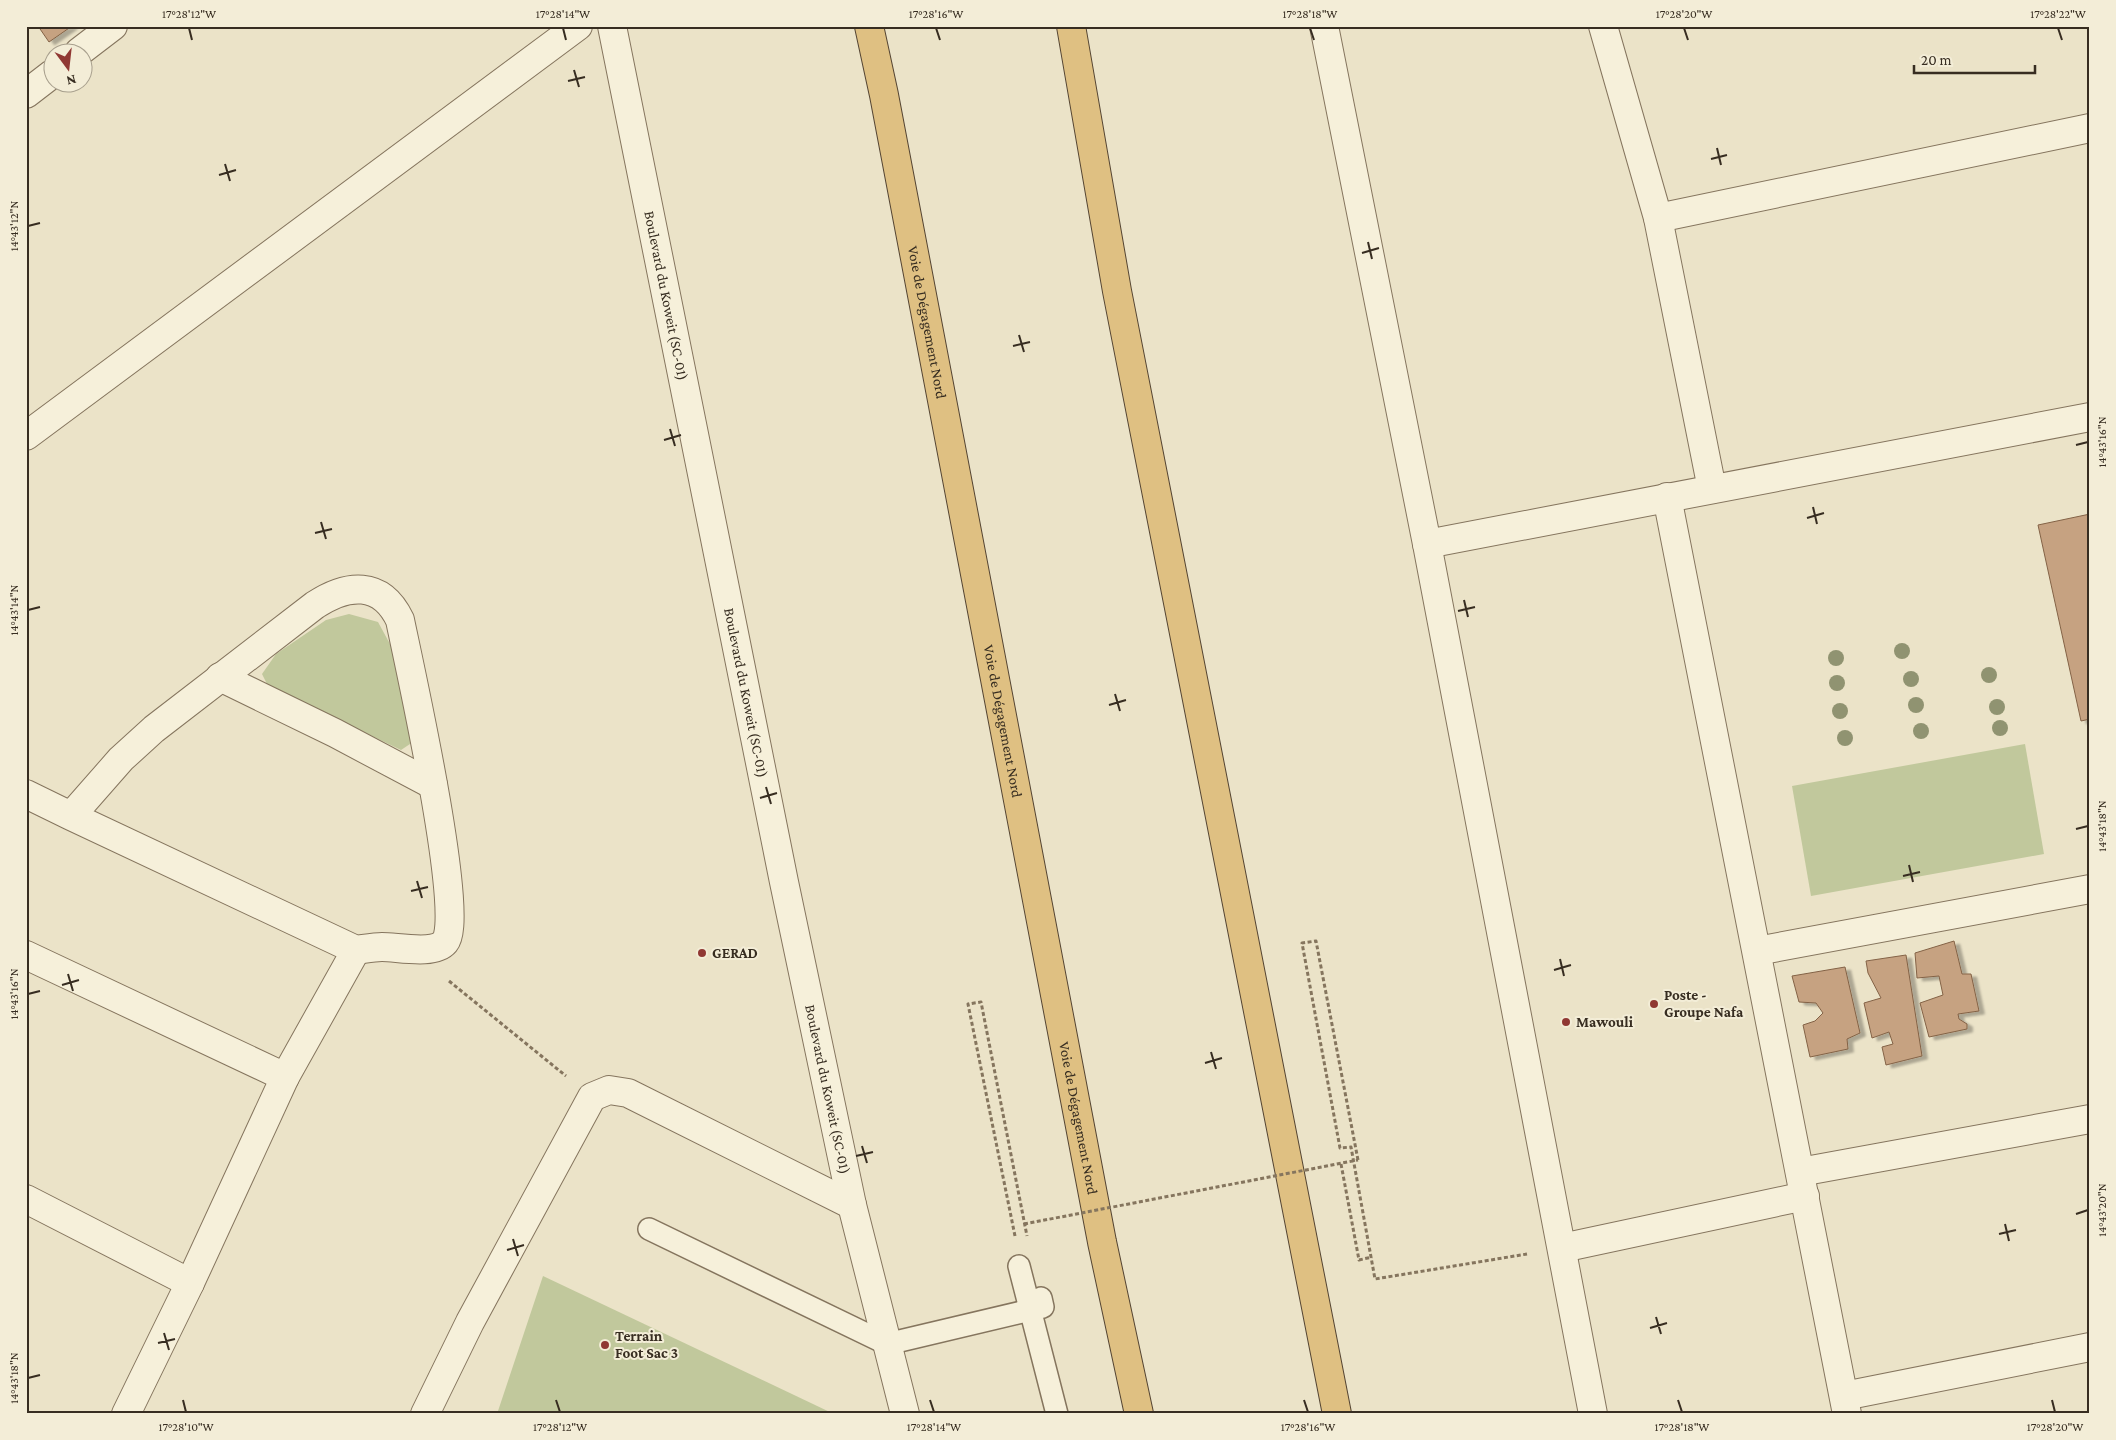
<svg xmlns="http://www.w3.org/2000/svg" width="2116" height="1440" font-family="'Crimson Pro',serif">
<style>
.green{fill:#c1c89c}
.building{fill:#c6a281;stroke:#836246;filter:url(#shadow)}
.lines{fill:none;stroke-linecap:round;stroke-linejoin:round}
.service-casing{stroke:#85755e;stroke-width:24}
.minor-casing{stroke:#85755e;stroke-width:30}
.trunk-casing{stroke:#544432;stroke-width:30}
.path{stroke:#85755e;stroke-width:3;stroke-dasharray:4 2.5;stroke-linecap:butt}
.service{stroke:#f6f0da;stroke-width:21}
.minor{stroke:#f6f0da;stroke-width:28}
.trunk{stroke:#dfc082;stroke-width:28}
.path-bridge{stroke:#85755e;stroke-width:3;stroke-dasharray:4 2.5;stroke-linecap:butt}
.tree{fill:#909371}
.ticks{fill:none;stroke:#372d21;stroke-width:2}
.poi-dot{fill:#903833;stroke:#f3edd7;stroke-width:2}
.labels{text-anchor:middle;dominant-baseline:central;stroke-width:4;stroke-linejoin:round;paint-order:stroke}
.street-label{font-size:15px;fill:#372d21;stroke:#f3edd7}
.poi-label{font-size:15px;font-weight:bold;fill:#372d21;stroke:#f3edd7;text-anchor:start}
.neatline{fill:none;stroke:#372d21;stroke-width:2}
.ticks-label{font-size:12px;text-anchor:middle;fill:#372d21}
</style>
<defs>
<filter id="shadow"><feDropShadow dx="5.5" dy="3" stdDeviation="1" flood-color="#0004"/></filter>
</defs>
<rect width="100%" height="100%" fill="#ebe3c8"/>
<!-- green -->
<g class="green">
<path d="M349 614 378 622 396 655 413 731 410 744 401 750 268 686 262 674 276 654 326 620Z"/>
<path d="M2025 744 2044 854 1811 896 1792 786Z"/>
<path d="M543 1276 834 1414H497Z"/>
</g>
<!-- building -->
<g class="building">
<path d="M38 26H72L49 42Z"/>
<path d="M2090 514V719L2081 721 2038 525Z"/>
<path d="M1954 941 1962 974H1971L1979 1011 1958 1014 1959 1019 1967 1024V1029L1929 1037 1920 1003 1943 995 1939 976 1917 978 1915 953Z"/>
<path d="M1906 955 1922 1056 1886 1065 1882 1047 1893 1044 1889 1032 1872 1038 1864 1003 1881 998 1868 973 1866 961Z"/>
<path d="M1845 967 1860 1033 1847 1039 1848 1049 1810 1057 1803 1025 1815 1021 1823 1013 1816 1003 1799 1002 1792 976Z"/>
</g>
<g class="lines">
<!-- service casing -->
<g class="service-casing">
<g id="service">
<path d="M649 1229 887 1344 1043 1307 1041 1298"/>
<path d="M1019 1266 1057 1414"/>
</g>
</g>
<!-- minor casing -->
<g class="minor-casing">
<g id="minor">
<path id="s1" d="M612 26 784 882 852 1205 905 1414"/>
<path d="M1324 26 1427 544 1593 1414"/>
<path d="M1603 26 1658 218 1712 489"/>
<path d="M79 52 113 26"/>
<path d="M26 94 52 74"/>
<path d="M1658 218 2090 128"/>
<path d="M26 436 578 26"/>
<path d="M1667 497 1847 1414"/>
<path d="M1427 544 2090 417"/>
<path d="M220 677 335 733 433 785"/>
<path d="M26 794 71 816 356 950C364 949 374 947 382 947 398 947 434 955 445 942 466 917 409 664 400 620 381 580 347 584 315 605L154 729 121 759 71 816"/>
<path d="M1757 951 2090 889"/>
<path d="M26 955 285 1077"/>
<path d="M1800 1172 2090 1119"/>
<path d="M26 1199 190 1283"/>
<path d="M1562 1248 1805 1196"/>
<path d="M1844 1396 2090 1347"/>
<path d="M126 1414 190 1283 285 1077 356 950"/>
<path d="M425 1414 470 1322 592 1097 609 1090 628 1093 852 1205"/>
</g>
</g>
<!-- trunk casing -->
<g class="trunk-casing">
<g id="trunk">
<path id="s2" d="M869 26 884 95 1102 1242 1139 1414"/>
<path d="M1071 26 1117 291 1337 1414"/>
</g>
</g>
<!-- path -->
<g class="path">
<path d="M449 981 566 1076"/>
<path d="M1358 1160 1316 941 1302 943 1340 1148 1351 1147 1375 1279 1527 1254"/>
<path d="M1341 1164 1359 1260 1372 1257"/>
<path d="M1015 1236 968 1004 981 1002 1027 1236"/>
</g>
<!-- service -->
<use href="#service" class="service"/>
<!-- minor -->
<use href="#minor" class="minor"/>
<!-- trunk -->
<use href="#trunk" class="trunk"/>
<!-- path-bridge -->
<path class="path-bridge" d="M1024 1224 1358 1160"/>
</g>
<!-- trees -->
<g class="tree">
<circle cx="1902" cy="651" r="8"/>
<circle cx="1836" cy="658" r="8"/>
<circle cx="1989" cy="675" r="8"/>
<circle cx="1911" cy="679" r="8"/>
<circle cx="1837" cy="683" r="8"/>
<circle cx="1916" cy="705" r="8"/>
<circle cx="1997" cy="707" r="8"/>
<circle cx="1840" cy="711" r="8"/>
<circle cx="2000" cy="728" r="8"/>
<circle cx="1921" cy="731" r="8"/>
<circle cx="1845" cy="738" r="8"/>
</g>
<!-- ticks -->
<path class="ticks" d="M189 28 192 40M563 28 566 40M936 28 940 40M1310 28 1314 40M1684 28 1688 40M2058 28 2062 40M574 70 579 87M568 81 585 77M1717 148 1721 165M1711 159 1727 155M225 164 230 181M219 175 236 170M28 226 40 223M1368 242 1372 259M1362 253 1379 248M1019 335 1024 352M1013 346 1030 342M670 429 675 446M664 440 681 435M2076 445 2088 442M1813 507 1817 524M1807 518 1824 513M321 522 326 539M315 533 332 529M1464 600 1468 617M28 610 40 607M1458 611 1475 607M1115 694 1120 711M1109 705 1126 700M766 787 771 804M760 798 777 793M2076 829 2088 826M1909 865 1913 882M1903 876 1920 872M417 881 422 898M411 891 428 887M1560 959 1564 976M1554 970 1571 965M68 974 73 991M62 985 79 980M28 994 40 991M1211 1052 1216 1069M1205 1063 1222 1058M862 1146 867 1163M856 1156 873 1152M2076 1214 2088 1210M2005 1224 2009 1241M1999 1234 2016 1230M513 1239 518 1256M507 1250 524 1245M1656 1317 1661 1334M1650 1328 1667 1323M164 1333 169 1350M158 1343 175 1339M28 1378 40 1375M183 1400 186 1412M556 1400 560 1412M930 1400 934 1412M1304 1400 1308 1412M1678 1400 1682 1412M2052 1400 2055 1412"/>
<!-- markers -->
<g class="poi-dot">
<circle cx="702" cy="953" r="5"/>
<circle cx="1654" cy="1004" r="5"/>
<circle cx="1566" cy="1022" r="5"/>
<circle cx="605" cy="1345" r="5"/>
</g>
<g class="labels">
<!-- street labels -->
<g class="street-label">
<text stroke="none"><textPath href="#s1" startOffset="275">Boulevard du Koweit (SC-01)</textPath></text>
<text stroke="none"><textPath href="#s2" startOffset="302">Voie de Dégagement Nord</textPath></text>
<text stroke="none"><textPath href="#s1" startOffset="680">Boulevard du Koweit (SC-01)</textPath></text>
<text stroke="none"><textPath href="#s2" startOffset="708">Voie de Dégagement Nord</textPath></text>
<text stroke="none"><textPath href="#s1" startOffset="1085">Boulevard du Koweit (SC-01)</textPath></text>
<text stroke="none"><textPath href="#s2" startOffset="1112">Voie de Dégagement Nord</textPath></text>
</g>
<!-- poi labels -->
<g class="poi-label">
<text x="712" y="953">GERAD</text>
<text x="1664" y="995">Poste -<tspan x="1664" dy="17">Groupe Nafa</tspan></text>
<text x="1576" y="1022">Mawouli</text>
<text x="615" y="1336">Terrain<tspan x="615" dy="17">Foot Sac 3</tspan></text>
</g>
</g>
<!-- border -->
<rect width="2116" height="1440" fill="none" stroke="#f3edd7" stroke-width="55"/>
<!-- north arrow -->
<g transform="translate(68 68) rotate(165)"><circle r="24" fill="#f3edd7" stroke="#a8a08e"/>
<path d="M0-4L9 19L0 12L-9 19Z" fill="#903833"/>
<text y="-8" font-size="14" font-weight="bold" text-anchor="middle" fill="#372d21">N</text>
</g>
<!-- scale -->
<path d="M1914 65v8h121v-8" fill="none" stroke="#372d21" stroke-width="2.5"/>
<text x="1921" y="65" font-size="15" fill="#372d21" stroke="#f3edd7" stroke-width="4" paint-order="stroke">20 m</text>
<rect x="28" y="28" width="2060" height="1384" class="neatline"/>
<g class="ticks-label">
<text x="189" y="18">17°28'12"W</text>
<text x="563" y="18">17°28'14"W</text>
<text x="936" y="18">17°28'16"W</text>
<text x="1310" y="18">17°28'18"W</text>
<text x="1684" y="18">17°28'20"W</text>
<text x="2058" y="18">17°28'22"W</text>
<text transform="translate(14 226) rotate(-90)" y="4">14°43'12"N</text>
<text transform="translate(2102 442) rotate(-90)" y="4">14°43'16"N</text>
<text transform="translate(14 610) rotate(-90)" y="4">14°43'14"N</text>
<text transform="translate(2102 826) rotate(-90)" y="4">14°43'18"N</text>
<text transform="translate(14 994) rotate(-90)" y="4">14°43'16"N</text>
<text transform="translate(2102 1210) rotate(-90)" y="4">14°43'20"N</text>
<text transform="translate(14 1378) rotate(-90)" y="4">14°43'18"N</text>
<text x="186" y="1431">17°28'10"W</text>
<text x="560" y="1431">17°28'12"W</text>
<text x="934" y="1431">17°28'14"W</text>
<text x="1308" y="1431">17°28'16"W</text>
<text x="1682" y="1431">17°28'18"W</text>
<text x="2055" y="1431">17°28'20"W</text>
</g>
</svg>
